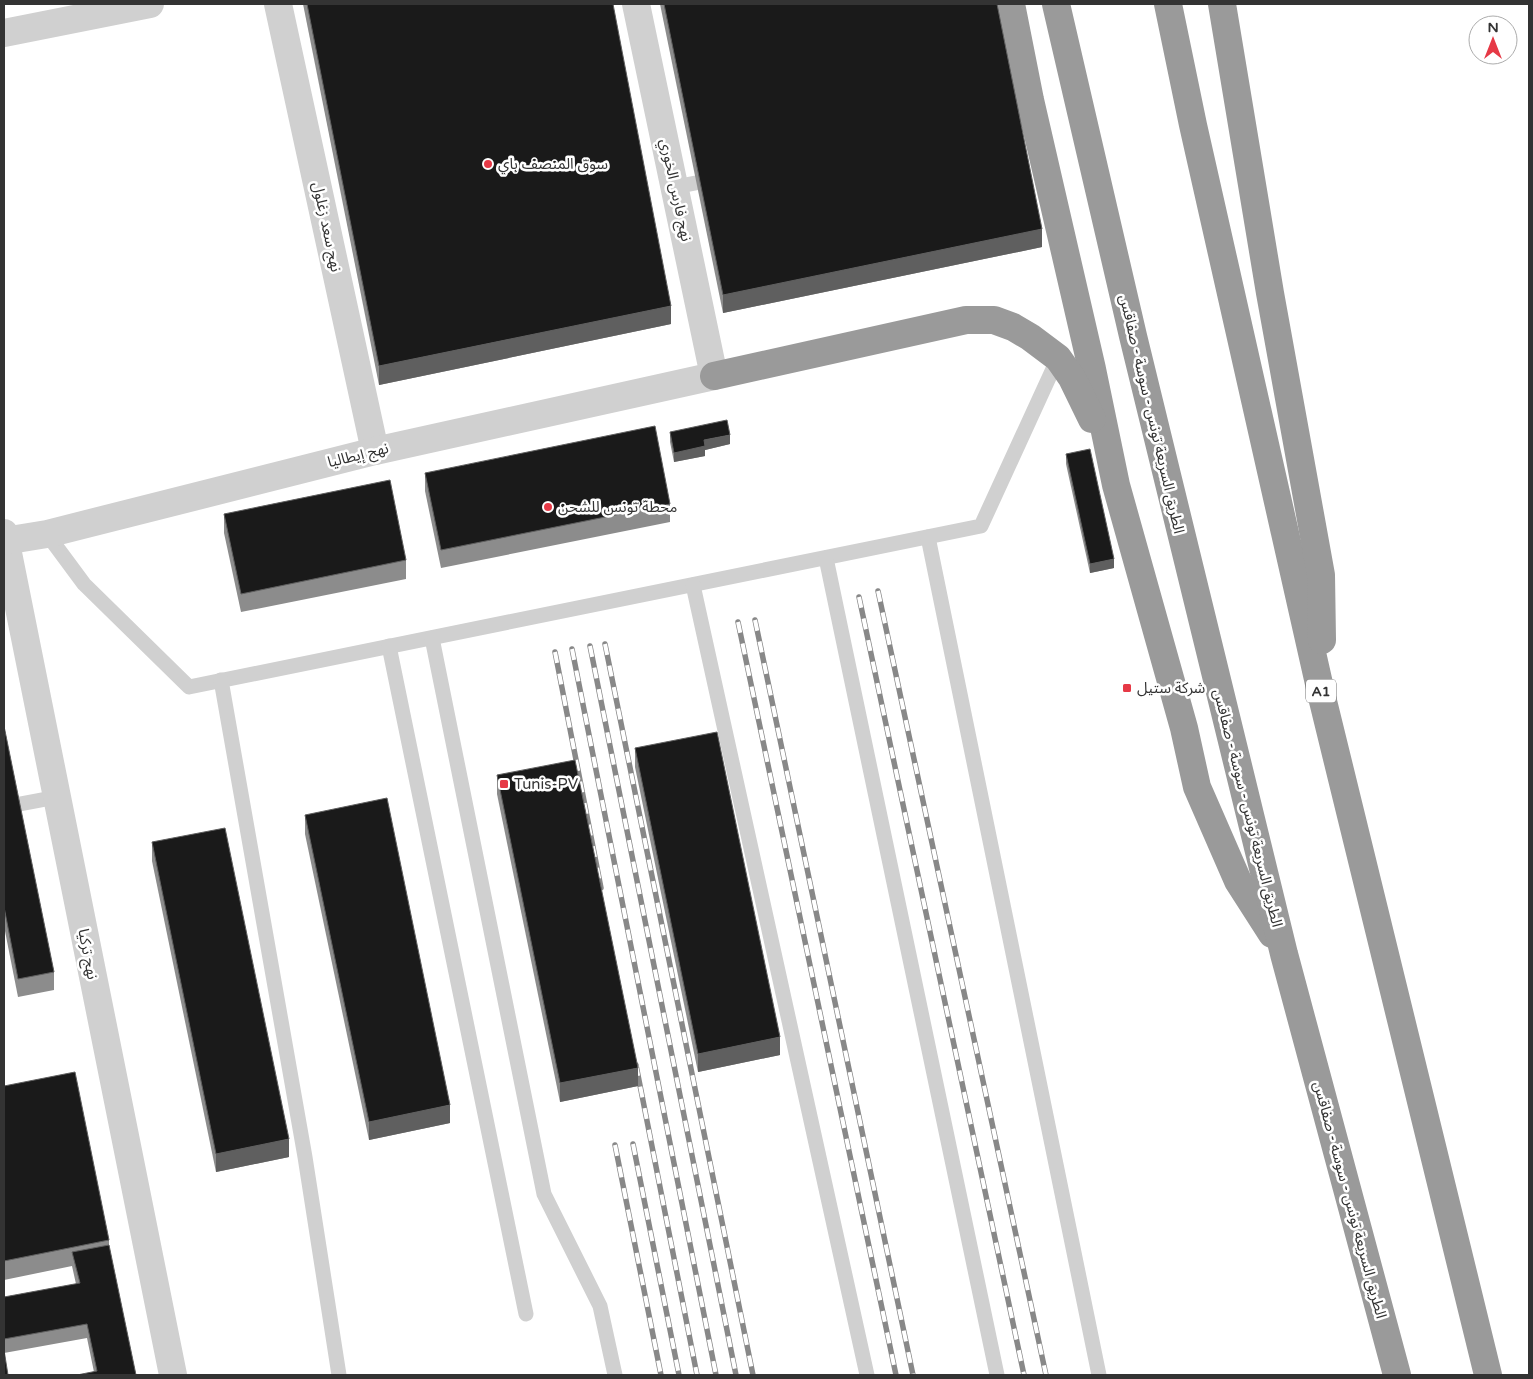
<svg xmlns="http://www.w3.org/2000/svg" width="1533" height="1379" font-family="'Varela Round','Noto Sans Arabic',sans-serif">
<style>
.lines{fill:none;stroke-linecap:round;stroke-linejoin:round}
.service{stroke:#d0d0d0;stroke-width:15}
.minor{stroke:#d0d0d0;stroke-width:28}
.motorway{stroke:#9a9a9a;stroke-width:28}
.rail-casing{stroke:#888;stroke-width:5.5}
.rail{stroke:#fff;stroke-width:4;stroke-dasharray:11;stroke-linecap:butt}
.wall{fill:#8c8c8c}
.shaded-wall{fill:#5f5f5f}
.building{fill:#1a1a1a;stroke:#5f5f5f}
.poi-dot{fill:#e63946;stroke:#fff;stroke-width:2}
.labels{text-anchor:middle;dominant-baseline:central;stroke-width:5;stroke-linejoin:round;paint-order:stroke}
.shield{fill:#fff;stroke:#707070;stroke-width:1}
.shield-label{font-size:14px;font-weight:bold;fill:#333}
.poi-label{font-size:15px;fill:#333;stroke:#fff;text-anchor:start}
.street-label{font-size:15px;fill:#333;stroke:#fff}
</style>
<rect width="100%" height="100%" fill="#fff"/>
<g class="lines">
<!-- service -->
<g class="service">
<path d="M675 187 716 179"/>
<path d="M47 534 84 584 189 687 981 526 1058 358"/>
<path d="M928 537 1099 1375"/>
<path d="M826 558 997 1375"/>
<path d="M693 585 867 1375"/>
<path d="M432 638 544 1194 600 1306 615 1375"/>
<path d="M389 646 526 1314"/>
<path d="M221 680 305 1157 339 1375"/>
<path d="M4 807 57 797"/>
</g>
<!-- minor -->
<g class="minor">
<path d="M278 4 375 451"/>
<path d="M4 33 150 4"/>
<path d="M4 533 173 1375"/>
<path d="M4 541 47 534 375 451 714 376 636 4"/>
</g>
<!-- motorway -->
<g class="motorway">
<path d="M1011 4 1030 100 1092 369 1116 485 1184 728 1197 787 1238 881 1272 934"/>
<path d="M1056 4 1133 336 1284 954 1397 1375"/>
<path d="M1168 4 1193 125 1322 697 1488 1375"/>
<path d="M1222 4 1270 293 1321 575 1322 640"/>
<path d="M714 376 966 320H994L1013 327 1030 337 1058 358 1072 378 1092 419"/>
</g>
<!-- rail casing -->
<g class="rail-casing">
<g id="rail">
<path d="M878 591 1046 1375"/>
<path d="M859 597 1024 1375"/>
<path d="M755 620 913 1375"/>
<path d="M738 622 896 1375"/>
<path d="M605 644 753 1375"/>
<path d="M590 646 736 1375"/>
<path d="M572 649 716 1375"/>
<path d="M555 652 601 888"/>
<path d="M636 1065 697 1375"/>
<path d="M633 1144 679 1375"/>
<path d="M615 1145 661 1375"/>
</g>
</g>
<!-- rail -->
<use href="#rail" class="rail"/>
</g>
<!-- wall -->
<g class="wall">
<path d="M303 4H613L671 324 379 385Z"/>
<path d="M660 4H997L1042 247 723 313Z"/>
<path d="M670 432 730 444 705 450V456L674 462 670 442Z"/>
<path d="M1066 454 1114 568 1090 573 1066 464Z"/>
<path d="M425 473 670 504V522L441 568 425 491Z"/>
<path d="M224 514 406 560V579L241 612 224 533Z"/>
<path d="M4 726 54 972V990L18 997 4 926Z"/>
<path d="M635 748 780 1055 698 1072 635 767Z"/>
<path d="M497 775 638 1086 560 1102 497 794Z"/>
<path d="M305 815 450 1123 369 1140 305 834Z"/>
<path d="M152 842 289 1157 216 1172 152 861Z"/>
<path d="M4 1086 109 1240V1245L136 1375 94 1372 87 1338 4 1353V1375V1297L76 1284 72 1266 4 1280Z"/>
</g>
<!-- shaded-wall -->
<g class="shaded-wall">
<path d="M1042 229V247L723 313V295Z"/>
<path d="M671 306V324L379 385V366Z"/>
<path d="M730 435V444L705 450V456L674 462V453L704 440Z"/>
<path d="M1114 559V568L1090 573V564Z"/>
<path d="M780 1037V1055L698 1072V1054Z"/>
<path d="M638 1068V1086L560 1102V1083Z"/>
<path d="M450 1105V1123L369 1140V1122Z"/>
<path d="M289 1139V1157L216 1172V1154Z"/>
</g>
<!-- building -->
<g class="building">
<path d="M307 4H613L671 306 379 366Z"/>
<path d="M664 4H997L1042 229 723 295Z"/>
<path d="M727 420 730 435 704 440 705 446 674 453 670 432Z"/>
<path d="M655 426 670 504 441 550 425 473Z"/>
<path d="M1090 449 1114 559 1090 564 1066 454Z"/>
<path d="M390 480 406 560 241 594 224 514Z"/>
<path d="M4 726 54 972 18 979 4 907Z"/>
<path d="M717 732 780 1037 698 1054 635 748Z"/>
<path d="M575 760 638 1068 560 1083 497 775Z"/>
<path d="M387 798 450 1105 369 1122 305 815Z"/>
<path d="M225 828 289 1139 216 1154 152 842Z"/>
<path d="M75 1072 109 1240 4 1261V1086Z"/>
<path d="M109 1245 136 1375H77L97 1371 87 1324 4 1339V1297L80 1283 72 1252Z"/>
<path d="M4 1350 8 1375H4Z"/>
</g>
<!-- markers -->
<g class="poi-dot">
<circle cx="488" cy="164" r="5"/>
<circle cx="548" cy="507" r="5"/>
<rect x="1122" y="683" width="10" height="10" rx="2.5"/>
<rect x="499" y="779" width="10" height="10" rx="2.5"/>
</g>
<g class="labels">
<!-- shield labels -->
<rect class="shield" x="1306" y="679.5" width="30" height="23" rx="4"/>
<g class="shield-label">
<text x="1321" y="691">A1</text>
</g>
<!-- poi labels -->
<g class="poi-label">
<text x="498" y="164">سوق المنصف باي</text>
<text x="558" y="507">محطة تونس للشحن</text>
<text x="1137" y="688">شركة ستيل</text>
<text x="514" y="784">Tunis-PV</text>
</g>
<!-- street labels -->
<g class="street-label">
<text transform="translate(676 190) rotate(78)">نهج فارس الخوري</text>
<text transform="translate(327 227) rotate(78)">نهج سعد زغلول</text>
<text transform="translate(1152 414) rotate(77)">الطريق السريعة تونس - سوسة - صفاقس</text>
<text transform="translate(358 455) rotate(-14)">نهج إيطاليا</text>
<text transform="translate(1248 808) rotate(76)">الطريق السريعة تونس - سوسة - صفاقس</text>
<text transform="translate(88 954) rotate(79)">نهج تركيا</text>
<text transform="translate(1350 1200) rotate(75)">الطريق السريعة تونس - سوسة - صفاقس</text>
</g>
</g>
<!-- border -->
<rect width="1533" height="1379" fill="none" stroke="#333333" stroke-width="10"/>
<!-- north arrow -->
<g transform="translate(1493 40)"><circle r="24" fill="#ffffff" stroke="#adadad"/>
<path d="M0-4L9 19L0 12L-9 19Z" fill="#e63946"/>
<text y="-8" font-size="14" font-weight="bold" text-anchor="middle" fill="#333333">N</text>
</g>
</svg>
